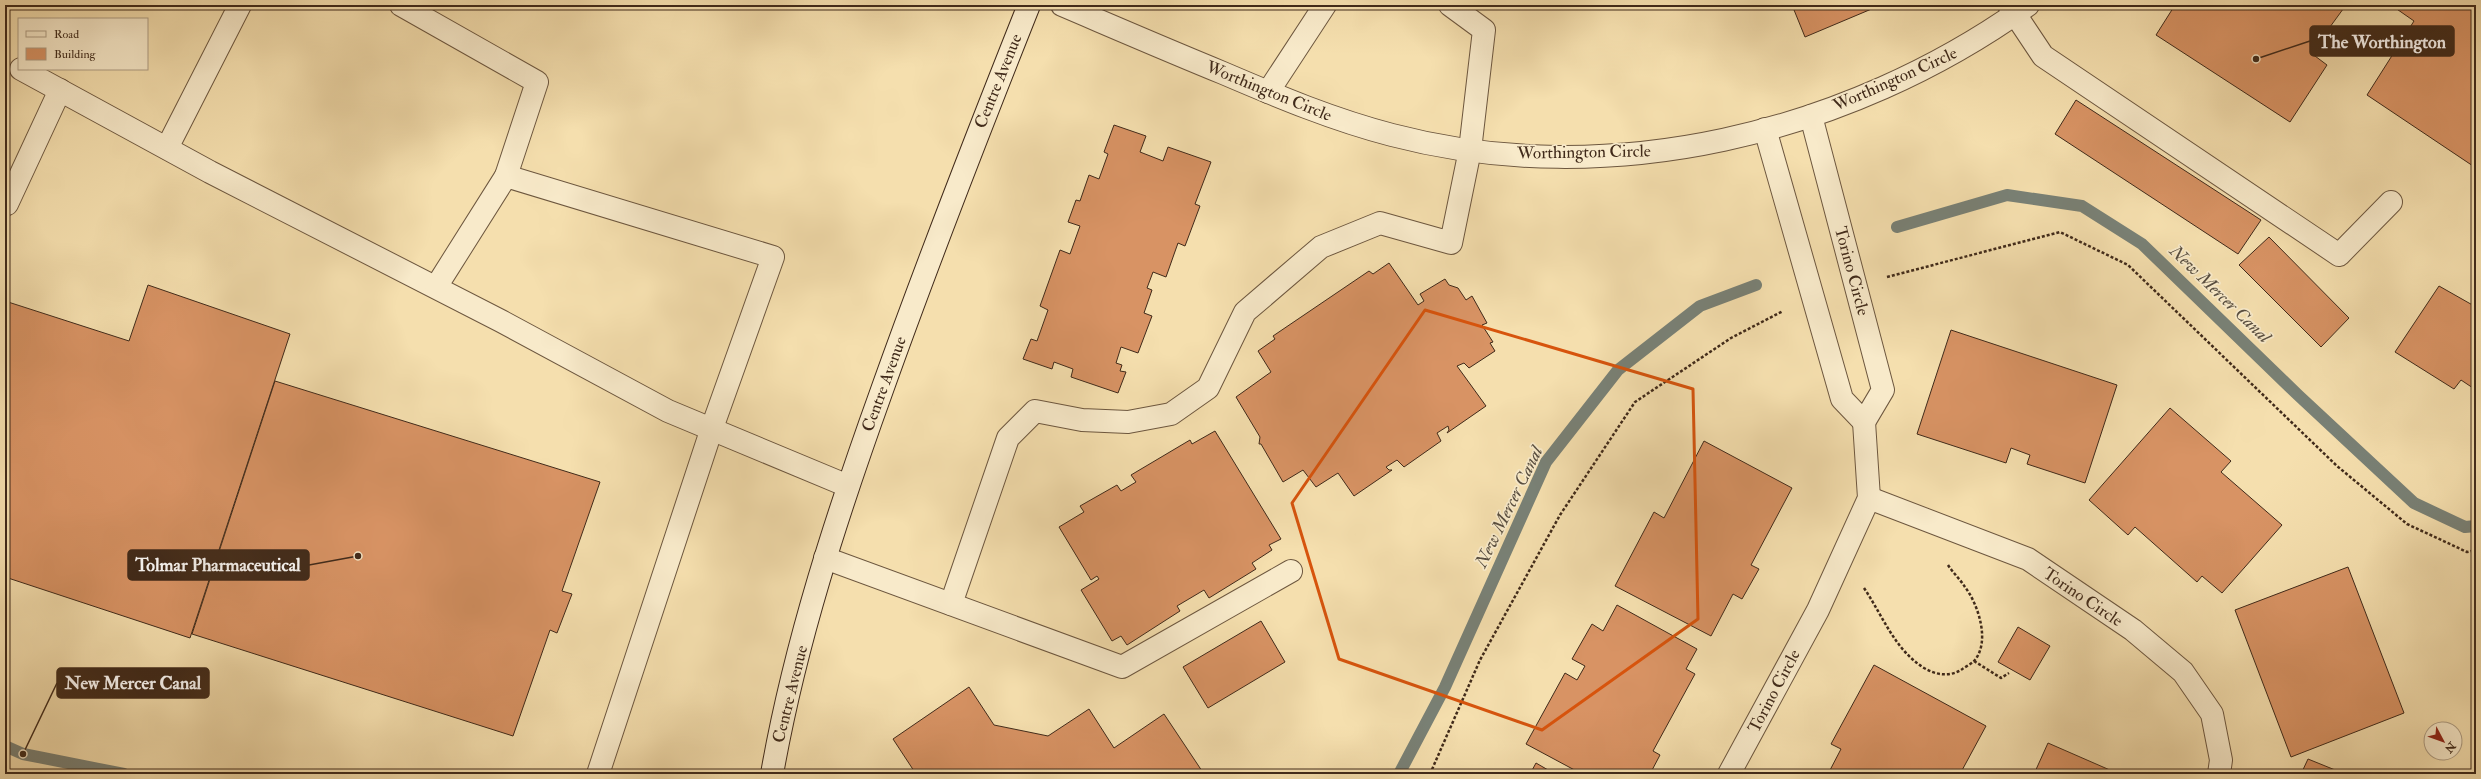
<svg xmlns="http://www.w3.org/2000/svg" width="2481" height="779" font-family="'IM FELL Double Pica',serif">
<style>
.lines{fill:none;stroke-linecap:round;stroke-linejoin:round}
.stream{stroke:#798176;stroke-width:12}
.building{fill:#d89364;stroke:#402a1a}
.lane-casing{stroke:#6d573f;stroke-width:24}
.street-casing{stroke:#6d573f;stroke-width:24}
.secondary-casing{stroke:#402a1a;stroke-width:24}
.path{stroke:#402a1a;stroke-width:2.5;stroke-dasharray:3 2;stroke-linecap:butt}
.lane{stroke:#f8eaca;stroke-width:22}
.street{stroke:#f8eaca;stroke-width:22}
.secondary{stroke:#f8eaca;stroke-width:22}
.marked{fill:none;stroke:#d7540d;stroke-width:3;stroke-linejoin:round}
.labels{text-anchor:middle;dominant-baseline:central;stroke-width:3.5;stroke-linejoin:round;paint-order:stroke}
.street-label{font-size:17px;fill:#402a1a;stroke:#f8eaca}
.water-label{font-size:18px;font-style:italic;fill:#584e40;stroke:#f8eaca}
.leader{fill:none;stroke:#402a1a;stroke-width:1.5}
.callout-dot{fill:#402a1a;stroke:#f8eaca;stroke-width:1.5}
.callout{fill:#402a1a;stroke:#402a1a;stroke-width:1.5}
.callout-label{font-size:18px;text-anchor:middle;font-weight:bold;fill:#fff}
</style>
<rect width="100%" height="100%" fill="#f5dfae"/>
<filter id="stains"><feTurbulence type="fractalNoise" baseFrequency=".005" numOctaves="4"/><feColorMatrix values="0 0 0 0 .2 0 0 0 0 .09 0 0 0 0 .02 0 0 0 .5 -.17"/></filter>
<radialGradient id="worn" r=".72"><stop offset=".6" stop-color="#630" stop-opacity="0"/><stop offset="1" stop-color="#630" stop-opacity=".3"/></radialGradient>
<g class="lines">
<!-- stream -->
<g class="stream">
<path d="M1897 227 2007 195 2082 206 2142 244 2298 395 2414 503 2465 527 2476 526"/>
<path d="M5 746 23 754 124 774"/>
<path d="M1399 774 1445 687 1546 462 1618 370 1700 306 1756 285"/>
</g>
</g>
<!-- building -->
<g class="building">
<path d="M1792 5H1881L1805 37Z"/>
<path d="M2175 5H2346L2311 53 2327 65 2290 122 2156 35Z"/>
<path d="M2391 5H2476V168L2367 95 2414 21Z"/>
<path d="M2076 100 2261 220 2238 254 2055 134Z"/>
<path d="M1114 125 1146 136 1140 152 1163 161 1168 147 1211 162 1195 204 1200 206 1185 246 1178 243 1166 277 1153 272 1147 288 1152 290 1144 313 1152 316 1138 353 1121 347 1116 363 1122 365 1120 371 1126 372 1118 393 1071 377 1073 369 1054 362 1052 369 1023 359 1031 339 1037 341 1048 310 1040 306 1060 250 1070 254 1080 226 1068 222 1076 200 1080 201 1089 175 1099 179 1108 154 1104 152Z"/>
<path d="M2269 237 2349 318 2321 347 2239 265Z"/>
<path d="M1389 263 1418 305 1424 301 1420 294 1445 279 1449 285 1458 288 1466 300 1472 296 1487 323 1482 325 1493 342 1490 343 1495 351 1469 368 1464 363 1457 366 1486 406 1447 433 1449 430 1448 426 1437 433 1441 441 1404 467 1397 460 1386 467 1389 470H1392L1354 496 1338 473 1316 487 1303 470 1283 482 1261 444H1259L1260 437 1236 397 1271 372 1258 351 1275 339 1273 336 1369 271 1373 274Z"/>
<path d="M148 285 290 334 190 638 5 577V301L129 341Z"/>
<path d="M2439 286 2476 307V390L2461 380 2454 389 2395 352Z"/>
<path d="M1951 330 2117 385 2085 483 2027 464 2030 455 2011 448 2006 463 1917 434Z"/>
<path d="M275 381 600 482 562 591 572 594 557 633 550 630 513 736 192 634Z"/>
<path d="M2170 408 2231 461 2221 472 2282 525 2222 593 2202 576 2197 582 2135 527 2128 535 2089 500Z"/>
<path d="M1215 431 1281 539 1269 545 1272 550 1252 563 1256 569 1209 598 1204 590 1177 606 1180 611 1127 645 1121 636 1112 641 1081 590 1099 579 1097 576 1091 580 1059 527 1084 512 1080 506 1117 485 1121 491 1136 482 1131 475 1190 440 1192 444Z"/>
<path d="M1704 441 1792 488 1751 565 1759 569 1742 599 1733 594 1711 636 1615 586 1654 512 1664 518Z"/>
<path d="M2348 567 2404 713 2291 757 2235 610Z"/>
<path d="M1617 605 1697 649 1686 669 1695 674 1653 751 1660 755 1650 774H1582L1526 744 1565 673 1577 680 1585 666 1572 659 1592 624 1603 631Z"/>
<path d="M1261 621 1285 662 1208 708 1183 667Z"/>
<path d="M2018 627 2050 646 2030 680 1998 662Z"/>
<path d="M1874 665 1986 726 1960 774H1828L1841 749 1831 744Z"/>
<path d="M969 687 994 725 1048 736 1089 709 1114 748 1164 714 1204 774H916L893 739Z"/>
<path d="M2048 743 2119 774H2034Z"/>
<path d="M2308 759 2345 774H2301Z"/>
<path d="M1536 763 1555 774H1530Z"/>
</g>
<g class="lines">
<!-- lane casing -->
<g class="lane-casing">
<g id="lane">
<path d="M401 5 537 82 506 176"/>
<path d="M2009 5 2043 56 2339 255 2391 202"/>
<path d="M21 69 210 172 501 321 668 411 848 486"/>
<path d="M1268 92 1325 5"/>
<path d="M167 148 240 5"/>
<path d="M5 203 7 204 60 90"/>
<path d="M436 287 506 176 773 257 712 428 598 774"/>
<path d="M825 558 1122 667 1291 571"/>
<path d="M951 604 1008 438 1035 411 1082 420 1128 422 1171 414 1208 388 1245 312 1321 247 1380 223 1451 243 1470 150 1484 30 1450 5"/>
</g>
</g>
<!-- street casing -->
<g class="street-casing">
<g id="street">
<path d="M1062 5C1116 28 1169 51 1223 73 1279 97 1334 120 1392 135 1609 192 1848 134 2028 5"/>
<path d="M1765 129 1842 399 1864 422 1883 390 1811 116"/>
<path d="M1869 498 2028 559 2133 630 2183 672 2212 714 2221 760 2219 774"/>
<path d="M1729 774 1818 610 1869 498 1864 422"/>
</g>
</g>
<!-- secondary casing -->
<g class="secondary-casing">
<path id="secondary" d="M772 774C795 643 837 515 882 390 928 261 978 133 1029 5"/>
</g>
<!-- path -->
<g class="path">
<path d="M1887 277 2060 232 2128 265 2337 466 2407 524 2467 552 2476 550"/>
<path d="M1864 588C1883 616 1894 649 1924 668 1936 675 1949 677 1961 670 1965 667 1971 664 1974 661 1991 642 1978 604 1965 587 1960 579 1953 573 1948 565"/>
<path d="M1974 661 2001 678 2009 673"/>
<path d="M1430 774 1480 660 1560 515 1635 402 1731 338 1783 311"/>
</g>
<!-- lane -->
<use href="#lane" class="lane"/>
<!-- street -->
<use href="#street" class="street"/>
<!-- secondary -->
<use href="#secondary" class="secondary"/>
</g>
<!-- marked area -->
<path class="marked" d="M1425 310 1693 389 1698 619 1542 730 1339 659 1292 503Z"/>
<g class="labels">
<!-- street labels -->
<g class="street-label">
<text transform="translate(1895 79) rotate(-24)">Worthington Circle</text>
<text transform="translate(998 81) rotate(-68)">Centre Avenue</text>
<text transform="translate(1269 91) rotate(22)">Worthington Circle</text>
<text transform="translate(1584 152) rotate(-1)">Worthington Circle</text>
<text transform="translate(1852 271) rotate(75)">Torino Circle</text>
<text transform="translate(884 384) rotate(-70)">Centre Avenue</text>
<text transform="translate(2083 597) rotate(34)">Torino Circle</text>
<text transform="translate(1774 691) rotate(-62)">Torino Circle</text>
<text transform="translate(790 694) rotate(-76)">Centre Avenue</text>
</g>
<!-- water labels -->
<g class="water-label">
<text transform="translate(2220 294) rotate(44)">New Mercer Canal</text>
<text transform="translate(1509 507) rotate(-64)">New Mercer Canal</text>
</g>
</g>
<!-- callouts -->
<path class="leader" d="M2256 59L2310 41M358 556L309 565M23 754L57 683"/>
<g class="callout-dot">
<circle cx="2256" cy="59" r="4"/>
<circle cx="358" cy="556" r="4"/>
<circle cx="23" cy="754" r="4"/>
</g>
<g class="callout">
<rect x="2310" y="26" width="144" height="30" rx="4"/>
<rect x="128" y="550" width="181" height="30" rx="4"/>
<rect x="57" y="668" width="152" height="30" rx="4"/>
</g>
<g class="callout-label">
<text x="2382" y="48">The Worthington</text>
<text x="218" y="571">Tolmar Pharmaceutical</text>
<text x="133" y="689">New Mercer Canal</text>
</g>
<!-- margin -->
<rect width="2481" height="779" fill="none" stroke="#f5dfae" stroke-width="20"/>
<rect x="6" y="6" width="2469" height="767" fill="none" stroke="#402a1a" stroke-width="2"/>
<rect x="10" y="10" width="2461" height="759" fill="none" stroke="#402a1a"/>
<!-- legend -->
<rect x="18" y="18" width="130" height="52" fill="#f8eaca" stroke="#ae9d84"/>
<rect x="26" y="31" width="20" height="6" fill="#f8eaca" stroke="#ae9d84"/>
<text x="54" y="38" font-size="12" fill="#402a1a">Road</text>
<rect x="26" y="48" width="20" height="12" fill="#d89364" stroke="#ae9d84"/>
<text x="54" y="58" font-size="12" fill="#402a1a">Building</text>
<!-- north arrow -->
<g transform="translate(2443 741) rotate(131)"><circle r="19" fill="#f8eaca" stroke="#ae9d84"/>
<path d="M0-3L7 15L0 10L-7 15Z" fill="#8f2418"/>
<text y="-6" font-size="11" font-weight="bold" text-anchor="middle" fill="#402a1a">N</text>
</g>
<rect width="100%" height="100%" filter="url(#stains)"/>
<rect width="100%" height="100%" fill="url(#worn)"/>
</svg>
